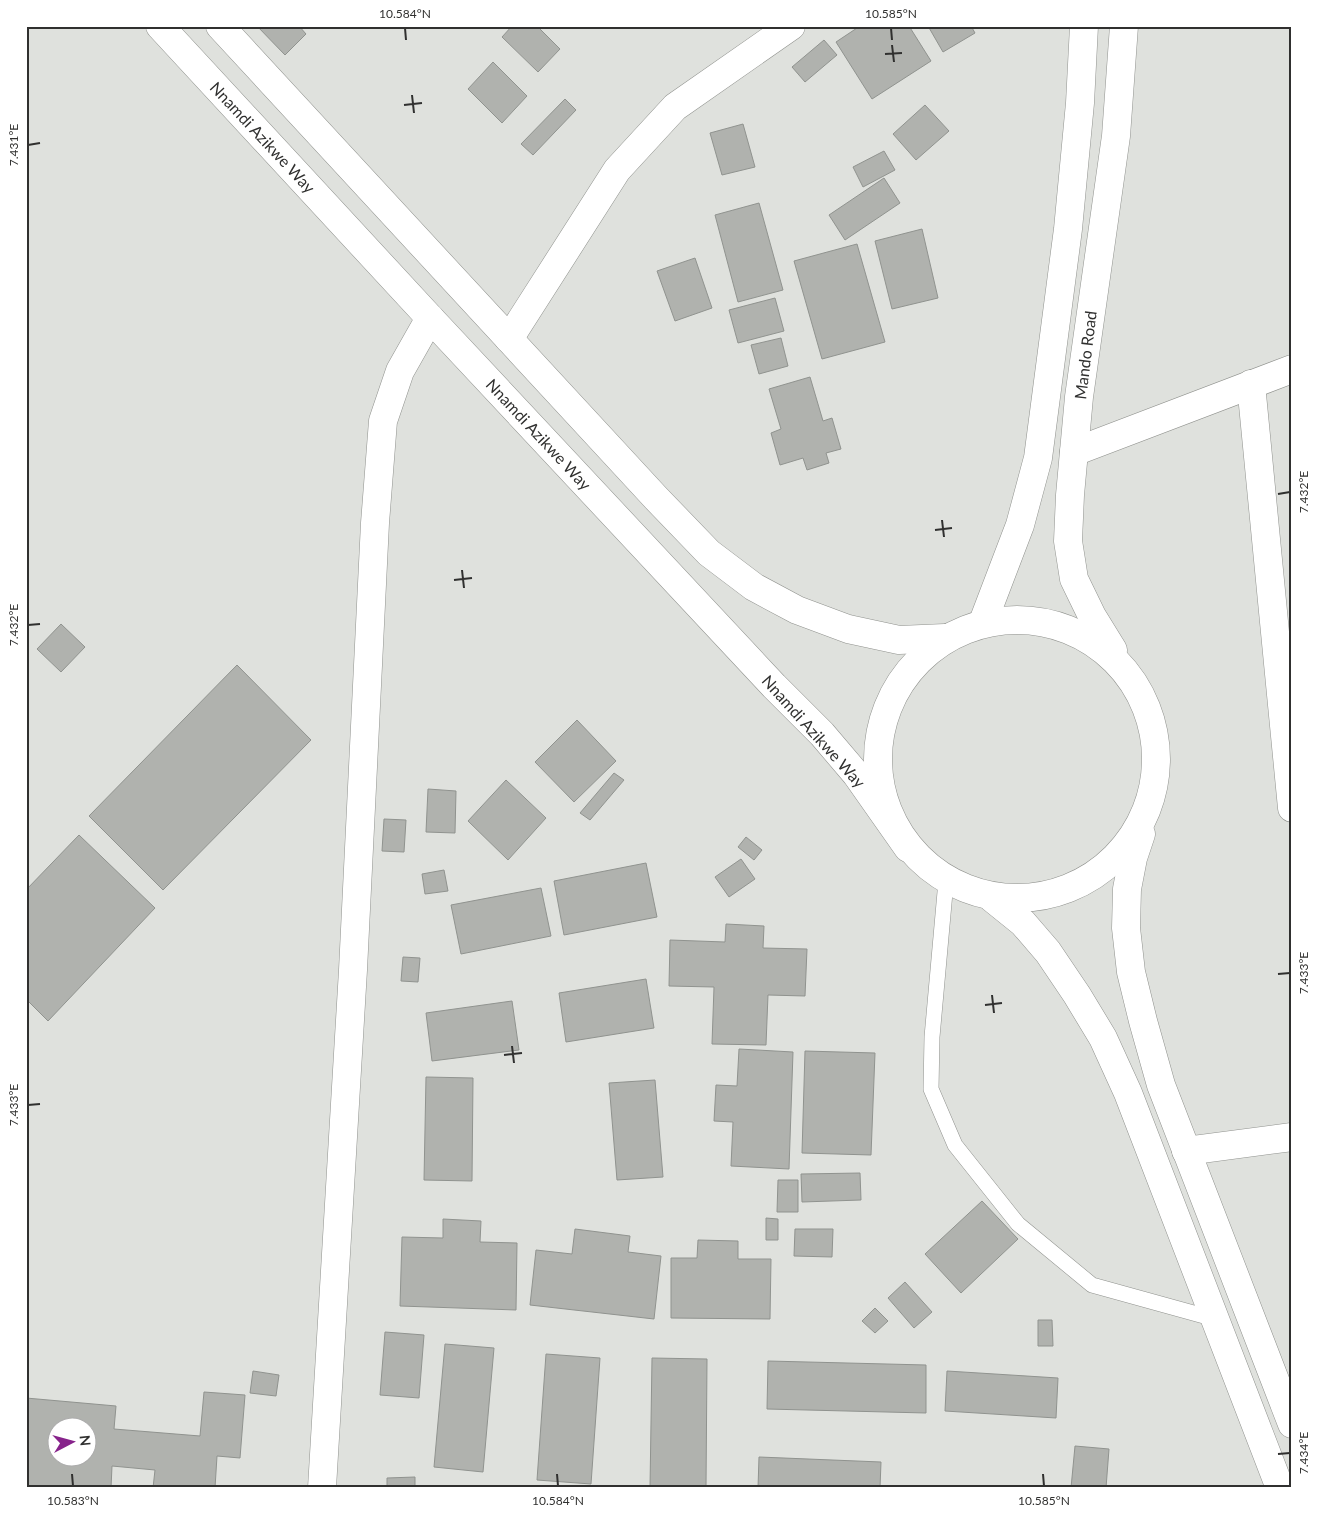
<svg xmlns="http://www.w3.org/2000/svg" width="1318" height="1514" font-family="Lato,sans-serif">
<style>
.building{fill:#b0b2ae;stroke:#90938f;fill-rule:evenodd}
.lines{fill:none;stroke-linecap:round;stroke-linejoin:round}
.service-casing{stroke:#90928e;stroke-width:16}
.minor-casing{stroke:#90928e;stroke-width:29}
.trunk-casing{stroke:#90928e;stroke-width:29}
.service{stroke:#fff;stroke-width:15}
.minor{stroke:#fff;stroke-width:28}
.trunk{stroke:#fff;stroke-width:28}
.ticks{fill:none;stroke:#30302f;stroke-width:2}
.labels{text-anchor:middle;dominant-baseline:central;stroke-width:4;stroke-linejoin:round;paint-order:stroke}
.street-label{font-size:16px;fill:#30302f;stroke:#fff}
.neatline{fill:none;stroke:#30302f;stroke-width:2}
.ticks-label{font-size:12px;text-anchor:middle;fill:#30302f}
</style>
<rect width="100%" height="100%" fill="#dfe1dd"/>
<!-- building -->
<g class="building">
<path d="M257 26H299L306 34 285 55Z"/>
<path d="M512 26H537L560 49 538 72 502 37Z"/>
<path d="M860 26H909L931 61 872 99 836 42Z"/>
<path d="M928 26H971L975 33 943 52Z"/>
<path d="M824 40 837 55 805 82 792 67Z"/>
<path d="M493 62 527 96 502 123 468 89Z"/>
<path d="M565 99 576 110 533 155 521 144Z"/>
<path d="M925 105 949 131 916 160 893 134Z"/>
<path d="M743 124 755 167 722 175 710 133Z"/>
<path d="M884 151 895 170 863 187 853 167Z"/>
<path d="M884 178 900 203 845 240 829 215Z"/>
<path d="M759 203 783 290 738 302 715 215Z"/>
<path d="M922 229 938 298 892 309 875 241Z"/>
<path d="M857 244 885 342 822 359 794 261Z"/>
<path d="M695 258 712 308 675 321 657 271Z"/>
<path d="M775 298 784 331 738 343 729 310Z"/>
<path d="M781 338 788 366 759 374 751 345Z"/>
<path d="M810 377 823 421 832 418 841 449 826 453 829 463 807 470 803 458 780 465 771 433 781 429 769 389Z"/>
<path d="M61 624 85 647 61 672 37 649Z"/>
<path d="M237 665 311 740 163 890 89 816Z"/>
<path d="M577 720 616 761 574 802 535 762Z"/>
<path d="M614 773 624 780 590 820 580 813Z"/>
<path d="M506 780 546 818 508 860 468 821Z"/>
<path d="M428 789 456 791 455 833 426 832Z"/>
<path d="M384 819 406 820 404 852 382 851Z"/>
<path d="M79 835 155 908 48 1021 26 999V890Z"/>
<path d="M746 837 762 850 754 860 738 847Z"/>
<path d="M741 859 755 879 729 897 715 877Z"/>
<path d="M646 863 657 917 564 935 554 881Z"/>
<path d="M444 870 448 891 425 894 422 874Z"/>
<path d="M541 888 551 936 461 954 451 905Z"/>
<path d="M726 924 764 926 763 948 807 949 805 996 768 995 766 1045 712 1044 714 987 669 986 670 940 725 942Z"/>
<path d="M403 957 420 958 418 982 401 981Z"/>
<path d="M646 979 654 1028 566 1042 559 993Z"/>
<path d="M512 1001 519 1050 432 1061 426 1013Z"/>
<path d="M739 1049 793 1052 789 1169 731 1166 733 1122 714 1121 716 1085 737 1086Z"/>
<path d="M805 1051 875 1053 871 1155 802 1153Z"/>
<path d="M426 1077 473 1078 472 1181 424 1180Z"/>
<path d="M655 1080 663 1177 617 1180 609 1083Z"/>
<path d="M860 1173 861 1200 802 1202 801 1174Z"/>
<path d="M778 1180H798V1212H777Z"/>
<path d="M982 1201 1018 1239 961 1293 925 1254Z"/>
<path d="M766 1218 778 1219V1240H766Z"/>
<path d="M443 1219 481 1221 480 1242 517 1243 516 1310 400 1306 402 1237 443 1238Z"/>
<path d="M575 1229 630 1236 628 1252 661 1256 654 1319 530 1305 536 1250 572 1254Z"/>
<path d="M795 1229H833L832 1257 794 1256Z"/>
<path d="M698 1240 738 1241V1259H771L770 1319 671 1318V1258H697Z"/>
<path d="M905 1282 932 1312 914 1328 888 1298Z"/>
<path d="M875 1308 888 1321 875 1333 862 1321Z"/>
<path d="M1038 1320H1052L1053 1346H1038Z"/>
<path d="M385 1332 424 1335 419 1398 380 1395Z"/>
<path d="M445 1344 494 1348 483 1472 434 1467Z"/>
<path d="M546 1354 600 1358 591 1484 537 1480Z"/>
<path d="M652 1358 707 1359 706 1488H650Z"/>
<path d="M768 1361 926 1365V1413L767 1409Z"/>
<path d="M253 1371 279 1375 276 1396 250 1393Z"/>
<path d="M947 1371 1058 1378 1056 1418 945 1411Z"/>
<path d="M204 1392 245 1395 240 1458 217 1456 215 1488H153L155 1470 112 1466 111 1488H26V1398L116 1406 114 1429 200 1436ZM58 1426H88V1456H58Z"/>
<path d="M1075 1446 1109 1449 1106 1488H1071Z"/>
<path d="M759 1457 881 1462 880 1488H758Z"/>
<path d="M415 1477V1488H387V1478Z"/>
</g>
<g class="lines">
<!-- service casing -->
<g class="service-casing">
<path id="service" d="M946 881 932 1037 931 1089 955 1145 1018 1224 1092 1285 1215 1319"/>
</g>
<!-- minor casing -->
<g class="minor-casing">
<g id="minor">
<path d="M509 339 617 170 675 107 791 26"/>
<path d="M1251 384 1292 808"/>
<path d="M1074 452 1292 369"/>
<path d="M1186 1151 1292 1137"/>
<path d="M322 1488 353 970 375 523 383 421 400 371 430 318"/>
</g>
</g>
<!-- trunk casing -->
<g class="trunk-casing">
<g id="trunk">
<path d="M160 26 430 318 774 686 822 734 856 774 908 848"/>
<path d="M220 26 656 498 709 553 754 587 797 610 848 629 899 640 945 638"/>
<circle cx="1017" cy="759" r="139"/>
<path d="M983 622 1020 525 1038 458 1068 229 1080 103 1084 26"/>
<path d="M1113 650 1092 616 1074 579 1068 541 1070 495 1079 397 1116 136 1124 26"/>
<path d="M1141 834 1133 858 1127 889 1126 928 1131 972 1143 1021 1161 1085 1292 1424"/>
<path d="M992 898 1023 923 1048 952 1077 995 1103 1038 1128 1093 1280 1488"/>
</g>
</g>
<!-- service -->
<use href="#service" class="service"/>
<!-- minor -->
<use href="#minor" class="minor"/>
<!-- trunk -->
<use href="#trunk" class="trunk"/>
</g>
<!-- ticks -->
<path class="ticks" d="M405 28 406 40M891 28 892 40M892 45 894 62M885 54 902 53M412 95 414 113M404 105 422 103M28 145 40 143M1278 494 1290 492M942 520 944 537M935 530 952 528M462 570 464 588M454 580 472 578M28 625 40 624M1278 974 1290 973M992 995 994 1013M985 1005 1002 1003M512 1046 514 1063M504 1055 522 1053M28 1105 40 1104M1278 1454 1290 1453M72 1474 73 1486M557 1474 558 1486M1043 1474 1044 1486"/>
<g class="labels">
<!-- street labels -->
<g class="street-label">
<text transform="translate(263 137) rotate(47)">Nnamdi Azikwe Way</text>
<text transform="translate(1085 355) rotate(-83)">Mando Road</text>
<text transform="translate(539 434) rotate(47)">Nnamdi Azikwe Way</text>
<text transform="translate(814 731) rotate(48)">Nnamdi Azikwe Way</text>
</g>
</g>
<!-- border -->
<rect width="1318" height="1514" fill="none" stroke="#ffffff" stroke-width="55"/>
<!-- north arrow -->
<g transform="translate(72 1442) rotate(84)"><circle r="24" fill="#ffffff" stroke="#acacac"/>
<path d="M0-4L9 19L0 12L-9 19Z" fill="#87238b"/>
<text y="-8" font-size="14" font-weight="bold" text-anchor="middle" fill="#30302f">N</text>
</g>
<rect x="28" y="28" width="1262" height="1458" class="neatline"/>
<g class="ticks-label">
<text x="405" y="18">10.584°N</text>
<text x="891" y="18">10.585°N</text>
<text transform="translate(14 145) rotate(-90)" y="4">7.431°E</text>
<text transform="translate(1304 492) rotate(-90)" y="4">7.432°E</text>
<text transform="translate(14 625) rotate(-90)" y="4">7.432°E</text>
<text transform="translate(1304 973) rotate(-90)" y="4">7.433°E</text>
<text transform="translate(14 1105) rotate(-90)" y="4">7.433°E</text>
<text transform="translate(1304 1453) rotate(-90)" y="4">7.434°E</text>
<text x="73" y="1505">10.583°N</text>
<text x="558" y="1505">10.584°N</text>
<text x="1044" y="1505">10.585°N</text>
</g>
</svg>
